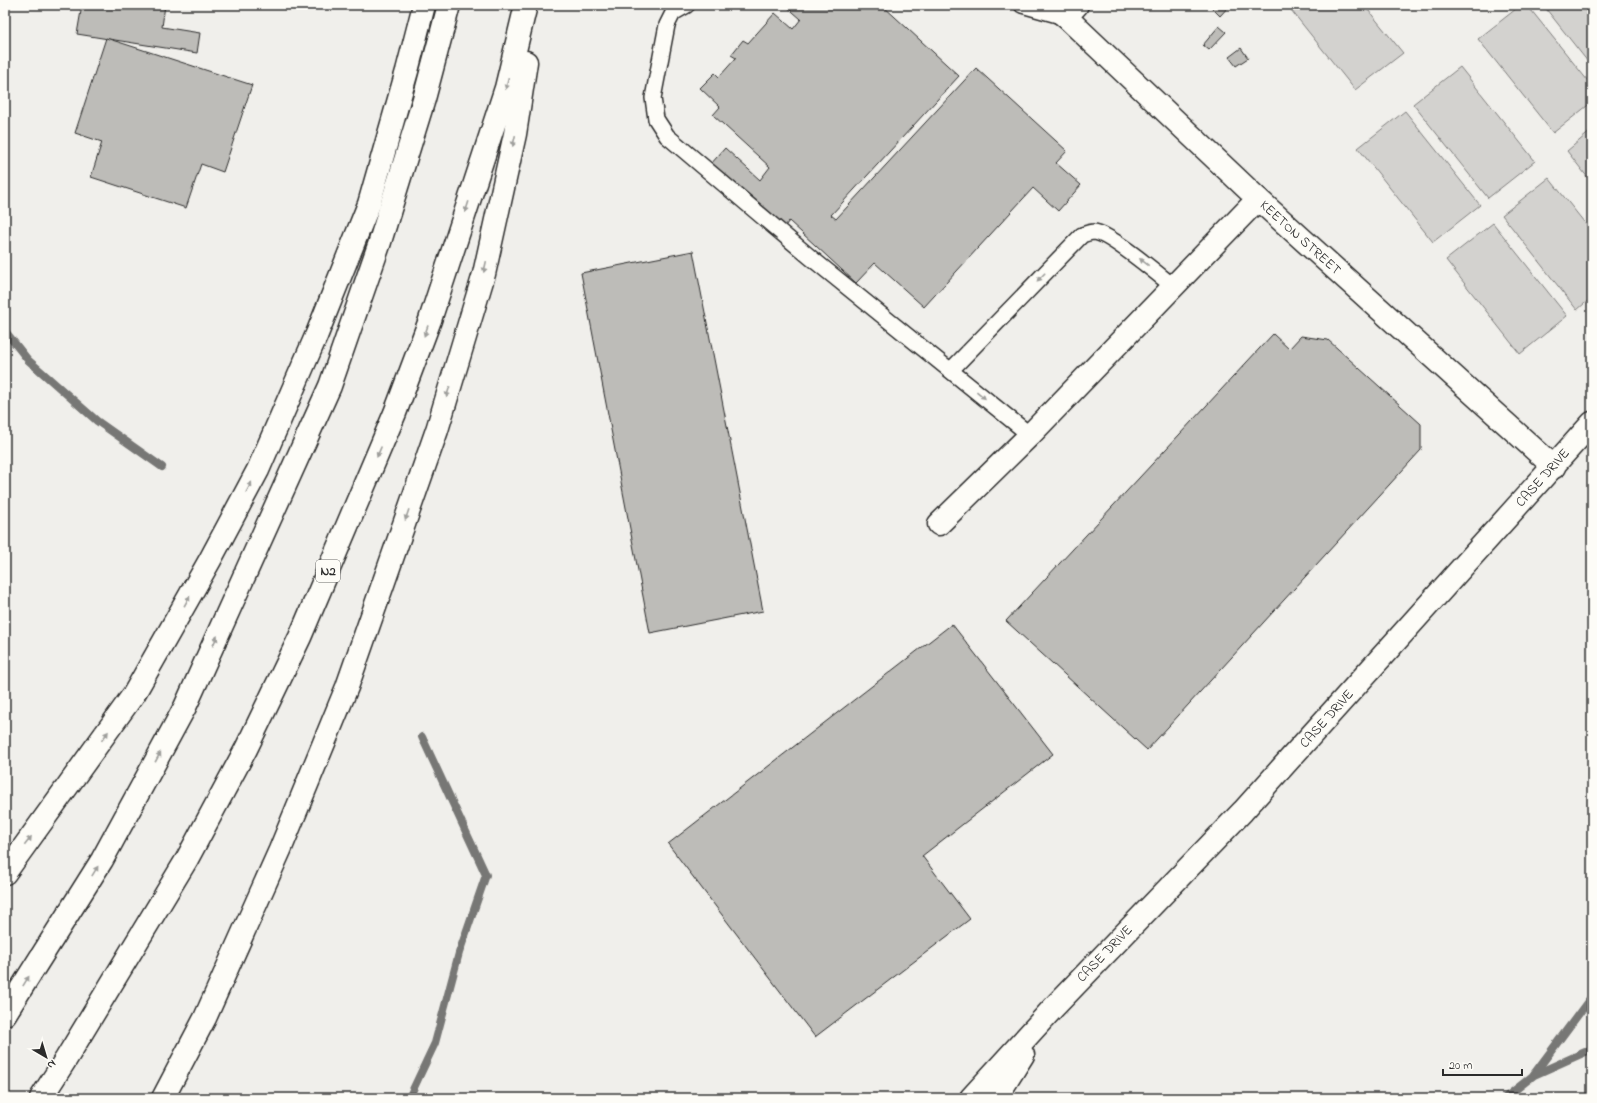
<svg xmlns="http://www.w3.org/2000/svg" width="1597" height="1103" font-family="'Indie Flower',sans-serif">
<style>
.green{fill:#d3d2cf;stroke:#7f7e7d}
.lines{fill:none;stroke-linecap:round;stroke-linejoin:round}
.stream{stroke:#777775;stroke-width:8}
.building{fill:#bdbcb8;stroke:#2b2b2b}
.lane-casing{stroke:#2b2b2b;stroke-width:18}
.street-casing{stroke:#2b2b2b;stroke-width:25}
.secondary-casing{stroke:#2b2b2b;stroke-width:25}
.highway-casing{stroke:#2b2b2b;stroke-width:25}
.lane{stroke:#fdfcf7;stroke-width:15}
.street{stroke:#fdfcf7;stroke-width:22}
.secondary{stroke:#fdfcf7;stroke-width:22}
.highway{stroke:#fdfcf7;stroke-width:22}
.oneway{fill:#9e9e9b}
.labels{text-anchor:middle;dominant-baseline:central;stroke-width:3;stroke-linejoin:round;paint-order:stroke}
.shield{fill:#fdfcf7;stroke:#6a6a68;stroke-width:1}
.shield-label{font-size:13px;font-weight:bold;fill:#2b2b2b}
.street-label{font-size:14px;fill:#2b2b2b;stroke:#fdfcf7}
</style>
<rect width="100%" height="100%" fill="#f0efeb"/>
<filter id="ink" filterUnits="userSpaceOnUse"><feTurbulence type="fractalNoise" baseFrequency=".025" numOctaves="2"/><feDisplacementMap in="SourceGraphic" scale="8" xChannelSelector="R" yChannelSelector="G"/><feConvolveMatrix kernelMatrix="1 2 1 2 8 2 1 2 1" color-interpolation-filters="sRGB"/></filter>
<g filter="url(#ink)">
<!-- green -->
<g class="green">
<path d="M1287 5H1364L1403 53 1355 90Z"/>
<path d="M1521 5H1527L1592 86V102L1553 133 1478 39Z"/>
<path d="M1543 5H1592V67Z"/>
<path d="M1460 67 1535 161 1488 198 1413 104Z"/>
<path d="M1405 111 1480 205 1433 242 1358 148Z"/>
<path d="M1592 130V183L1567 151Z"/>
<path d="M1549 178 1592 232V297L1577 310 1502 215Z"/>
<path d="M1493 223 1567 316 1520 354 1446 260Z"/>
</g>
<g class="lines">
<!-- stream -->
<g class="stream">
<path d="M5 331 28 360 97 421 162 467"/>
<path d="M1534 1074 1592 996"/>
<path d="M409 1098 435 1043 459 953 486 875 422 737"/>
<path d="M1505 1098 1534 1075 1592 1049"/>
</g>
</g>
<!-- building -->
<g class="building">
<path d="M82 5H165L162 27 200 33 197 53 77 34Z"/>
<path d="M785 5H882L959 76 831 215 836 219 976 68 1067 151 1056 163 1081 185 1058 211 1033 188 924 307 875 263 856 283 789 221 782 230 710 165 725 148 760 180 770 167 713 115 720 107 700 88 715 73 719 77 736 58 731 55 743 40 748 43 775 13 793 29 801 19Z"/>
<path d="M1209 5H1230L1220 16Z"/>
<path d="M1219 26 1226 32 1209 50 1203 45Z"/>
<path d="M106 38 252 85 223 172 201 164 186 208 91 177 102 142 75 133Z"/>
<path d="M1241 48 1248 58 1236 66 1229 57Z"/>
<path d="M693 251 763 611 650 633 581 273Z"/>
<path d="M1273 334 1289 349 1301 336 1328 340 1421 424V450L1147 750 1006 621Z"/>
<path d="M952 624 1053 754 922 856 970 919 815 1037 668 844Z"/>
</g>
<g class="lines">
<!-- lane casing -->
<g class="lane-casing">
<g id="lane">
<path d="M687 5 673 13 667 25 653 98 656 119 667 136 810 257 1030 435"/>
<path d="M1022 5 1061 16"/>
<path d="M951 370 1082 235C1085 234 1090 232 1094 232 1110 233 1160 276 1174 287"/>
</g>
</g>
<!-- street casing -->
<g class="street-casing">
<g id="street">
<path d="M1066 17 1077 5"/>
<path d="M939 524 1030 435 1258 199"/>
</g>
</g>
<!-- secondary casing -->
<g class="secondary-casing">
<g id="secondary">
<path d="M1051 5 1066 17 1258 199 1554 467"/>
<path d="M971 1098 1054 1007 1243 811 1592 423"/>
<path d="M996 1098 1023 1055"/>
</g>
</g>
<!-- highway casing -->
<g class="highway-casing">
<g id="highway">
<path d="M5 873 134 694 210 560 258 470 317 334 369 204 407 71 424 5"/>
<path d="M5 1014 102 860 185 707 330 386 379 245 424 99 449 5"/>
<path d="M41 1098 66 1059 187 859 246 749 300 637 395 413 430 320 506 88 526 5"/>
<path d="M163 1098 205 1018 280 850 347 687 437 430 484 274 515 134 526 62"/>
</g>
</g>
<!-- lane -->
<use href="#lane" class="lane"/>
<!-- street -->
<use href="#street" class="street"/>
<!-- secondary -->
<use href="#secondary" class="secondary"/>
<!-- highway -->
<use href="#highway" class="highway"/>
</g>
<!-- one-way arrows -->
<defs><path id="oneway-solid" d="M-6-.8H1V-3.2L6.5 0L1 3.2V.8H-6Z"/></defs>
<g class="oneway">
<use href="#oneway-solid" transform="translate(507 84) rotate(104)"/>
<use href="#oneway-solid" transform="translate(514 141) rotate(103)"/>
<use href="#oneway-solid" transform="translate(467 207) rotate(108)"/>
<use href="#oneway-solid" transform="translate(1144 262) rotate(-142)"/>
<use href="#oneway-solid" transform="translate(485 267) rotate(103)"/>
<use href="#oneway-solid" transform="translate(1041 277) rotate(134)"/>
<use href="#oneway-solid" transform="translate(426 331) rotate(110)"/>
<use href="#oneway-solid" transform="translate(448 392) rotate(107)"/>
<use href="#oneway-solid" transform="translate(981 395) rotate(40)"/>
<use href="#oneway-solid" transform="translate(379 452) rotate(113)"/>
<use href="#oneway-solid" transform="translate(249 487) rotate(-62)"/>
<use href="#oneway-solid" transform="translate(407 515) rotate(109)"/>
<use href="#oneway-solid" transform="translate(187 601) rotate(-61)"/>
<use href="#oneway-solid" transform="translate(215 641) rotate(-66)"/>
<use href="#oneway-solid" transform="translate(105 736) rotate(-54)"/>
<use href="#oneway-solid" transform="translate(158 757) rotate(-61)"/>
<use href="#oneway-solid" transform="translate(28 841) rotate(-53)"/>
<use href="#oneway-solid" transform="translate(95 871) rotate(-58)"/>
<use href="#oneway-solid" transform="translate(26 981) rotate(-58)"/>
</g>
</g>
<g class="labels">
<!-- shield labels -->
<rect class="shield" x="316" y="560" width="24" height="22" rx="3"/>
<g class="shield-label">
<text x="328" y="571">N2</text>
</g>
<!-- street labels -->
<g class="street-label">
<text transform="translate(1300 238) rotate(42)">KEETON STREET</text>
<text transform="translate(1543 478) rotate(-48)">CASE DRIVE</text>
<text transform="translate(1327 719) rotate(-48)">CASE DRIVE</text>
<text transform="translate(1105 954) rotate(-46)">CASE DRIVE</text>
</g>
</g>
<!-- margin -->
<rect width="1597" height="1103" fill="none" stroke="#fdfcf7" stroke-width="20"/>
<rect x="10" y="10" width="1577" height="1083" fill="none" stroke="#2b2b2b" stroke-width="1.5" filter="url(#ink)"/>
<!-- north arrow -->
<g transform="translate(46 1057) rotate(142)" stroke="#fdfcf7" stroke-width="3" paint-order="stroke">
<path d="M0-3L7 15L0 10L-7 15Z" fill="#2b2b2b"/>
<text y="-6" font-size="11" font-weight="bold" text-anchor="middle" fill="#2b2b2b">N</text>
</g>
<!-- scale -->
<path d="M1443 1069v6h79v-6" fill="none" stroke="#2b2b2b" stroke-width="2"/>
<text x="1449" y="1069" font-size="12" fill="#2b2b2b" stroke="#fdfcf7" stroke-width="3" paint-order="stroke">20 m</text>
</svg>
